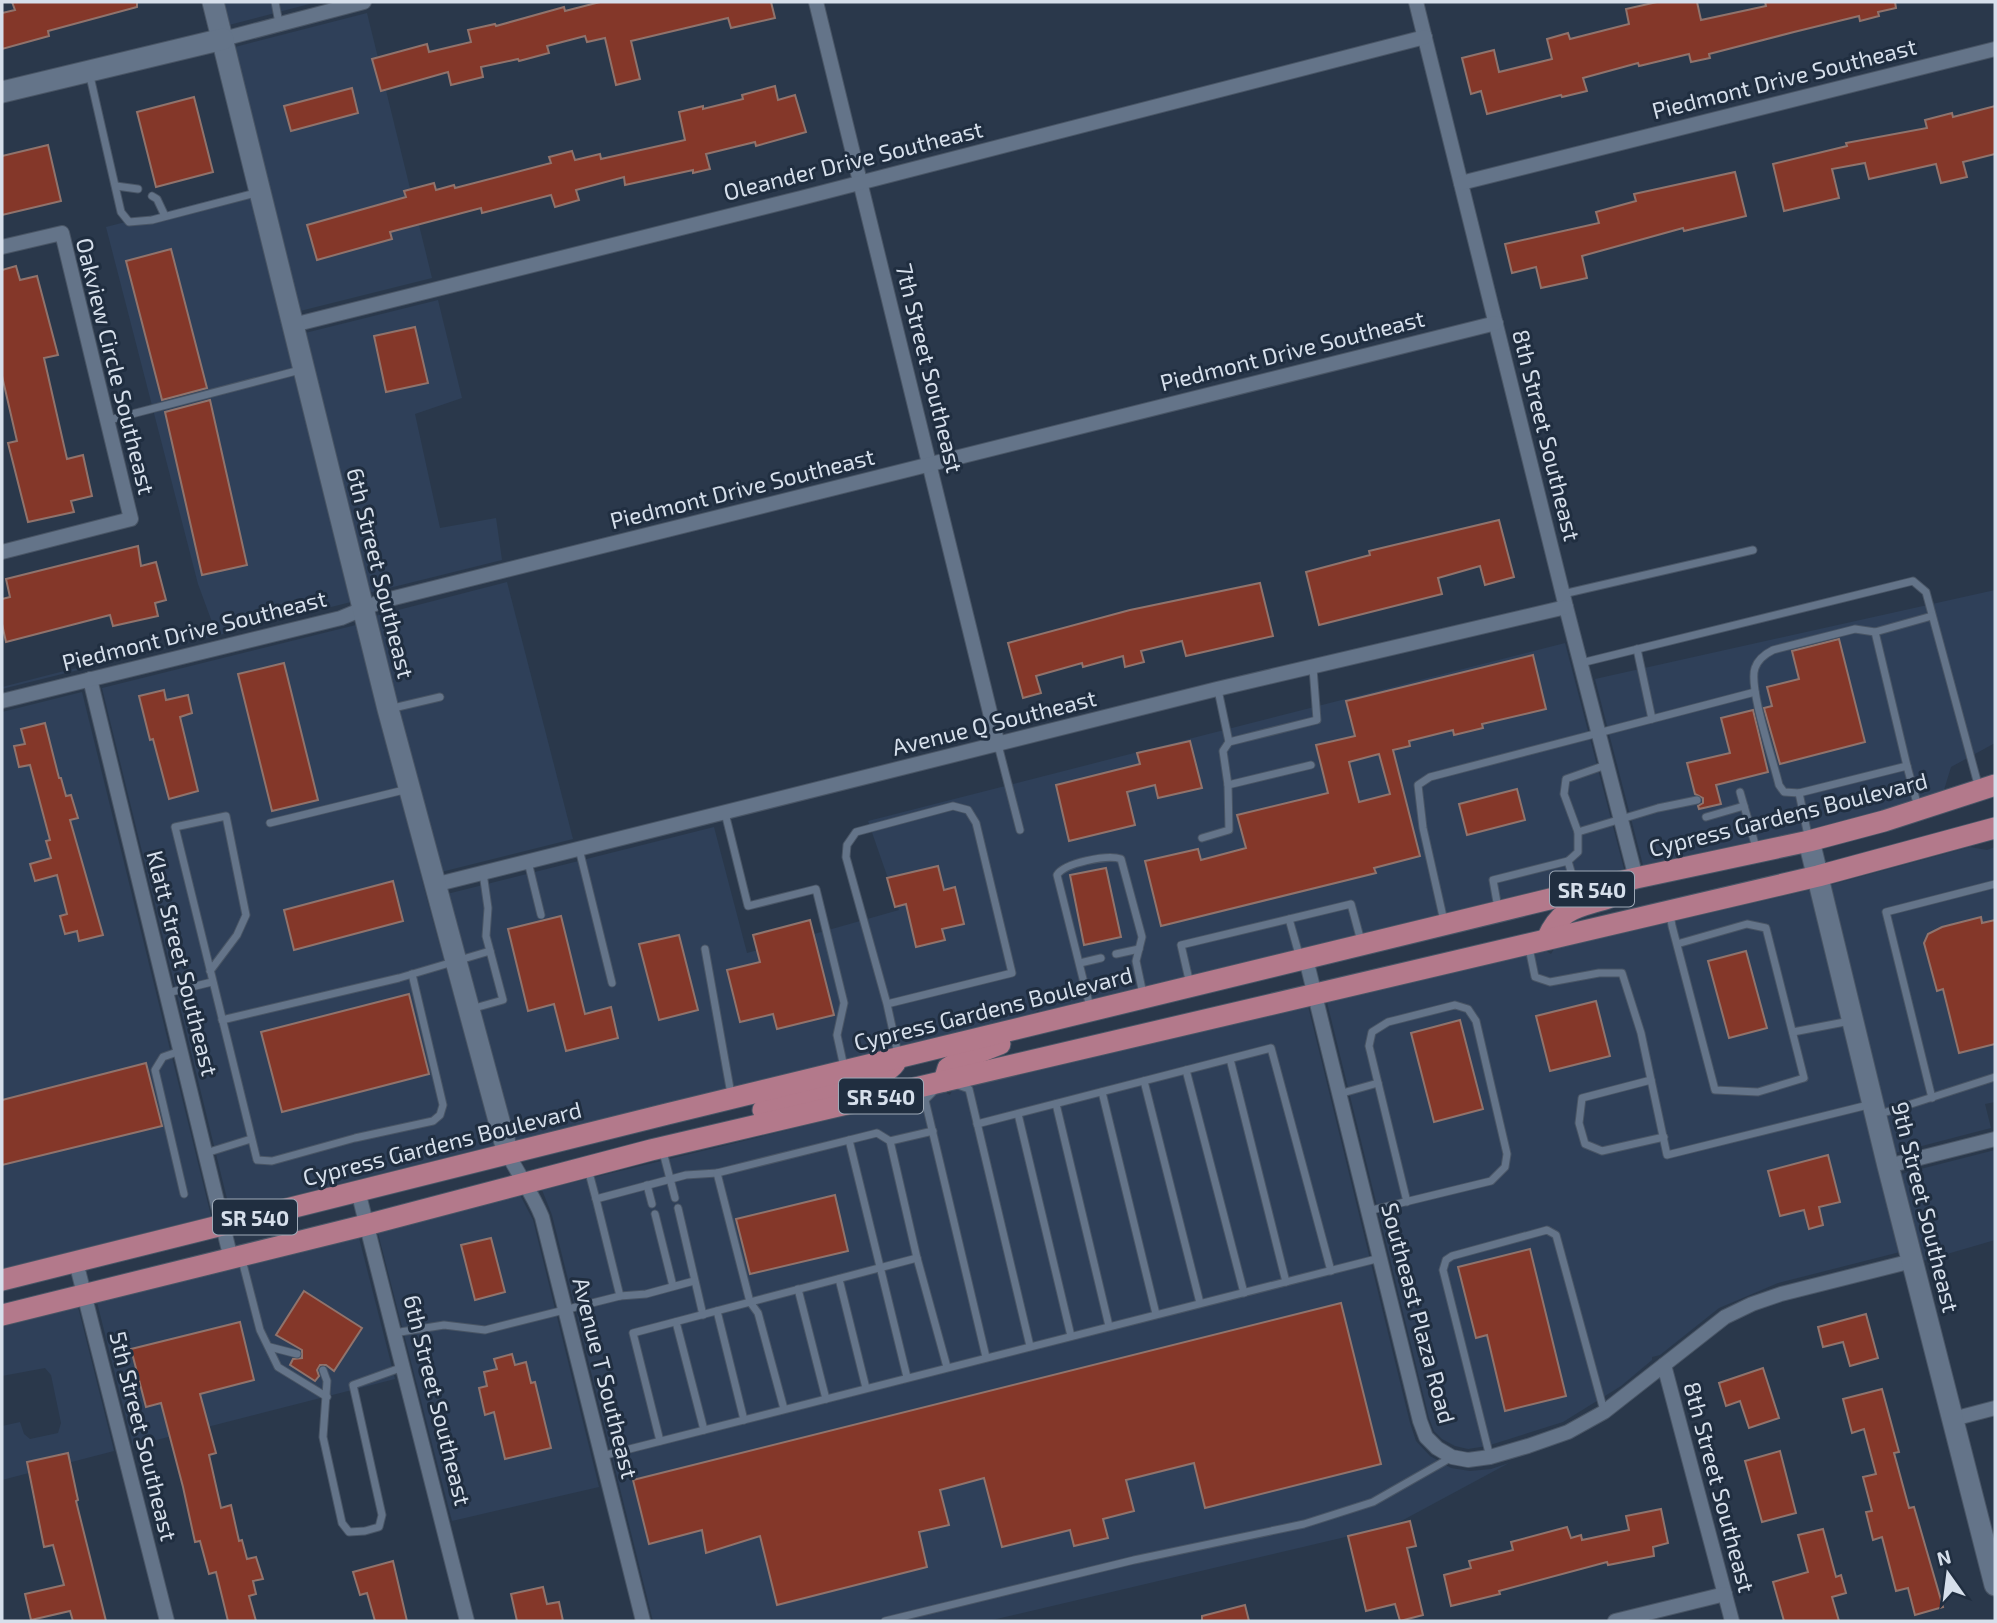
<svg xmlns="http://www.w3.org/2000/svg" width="1997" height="1623" font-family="'Exo 2',sans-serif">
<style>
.built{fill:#2f4059}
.building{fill:#843729;stroke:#90736c;stroke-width:2;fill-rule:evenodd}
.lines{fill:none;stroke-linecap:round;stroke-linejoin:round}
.lane-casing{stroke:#495565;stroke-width:9}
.street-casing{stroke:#495565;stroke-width:16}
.secondary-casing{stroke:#495565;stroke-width:23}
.primary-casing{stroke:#495565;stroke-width:23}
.lane{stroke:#647489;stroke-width:7}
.street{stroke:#647489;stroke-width:14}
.secondary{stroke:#647489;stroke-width:21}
.primary{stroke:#b3798b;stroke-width:21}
.labels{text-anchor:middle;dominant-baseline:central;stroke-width:6;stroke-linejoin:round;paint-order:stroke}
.shield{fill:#202e40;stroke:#9faab8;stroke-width:2}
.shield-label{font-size:21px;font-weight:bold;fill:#d6dfeb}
.street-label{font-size:23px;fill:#d6dfeb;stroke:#202e40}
</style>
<rect width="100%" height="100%" fill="#2a384b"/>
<!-- built -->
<g class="built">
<path d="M224 2H317L229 25Z"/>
<path d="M367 13 432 278 300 311 235 47Z"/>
<path d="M250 190 351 602 2 689V687L64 671 202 639 212 622 198 584 106 227Z"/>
<path d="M438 300 462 398 415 414 440 528 496 518 502 560 369 593 305 333Z"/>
<path d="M507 582 573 839 441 872 375 616Z"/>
<path d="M1995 590V743L1951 767 1944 790 1881 811 1806 830 1643 865 1595 679Z"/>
<path d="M356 625 427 899 495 1145 230 1211 102 688Z"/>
<path d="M1565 643 1624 869 1040 1012 1039 1010 1032 1014 900 1046 896 1042 892 1048 514 1141 447 894 714 827 747 953 899 910 868 821Z"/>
<path d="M82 692 211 1216 2 1269V712Z"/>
<path d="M1970 847 1987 850 1995 847V1102L1985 1104 1991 1128 1895 1153 1830 885Z"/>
<path d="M1810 890 1900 1252 1778 1283 1719 1308 1660 1355 1652 1357V1360L1621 1386 1563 1422 1487 1446 1468 1449 1455 1446 1442 1439 1434 1431 1429 1418 1327 1002 1546 951 1551 954 1554 949Z"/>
<path d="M1308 1006 1410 1423 1416 1441 1430 1456 1451 1468 1470 1471 1491 1469 1509 1463 1392 1526 988 1621H653L552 1215 542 1190 944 1092 950 1095 952 1091Z"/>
<path d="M1995 1150V1240L1923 1261 1901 1174Z"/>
<path d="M520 1195 533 1220 599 1487 452 1521 378 1233Z"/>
<path d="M359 1238 395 1379 133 1446 97 1302Z"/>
<path d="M78 1307 114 1451 2 1480V1426L20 1422 24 1434 30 1439 58 1433 61 1423 51 1375 45 1368 2 1376V1327Z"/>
</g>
<!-- building -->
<g class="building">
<path d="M12 2H137V7L48 31 49 36 2 49V13L15 10Z"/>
<path d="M600 2H771L775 18 731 28 728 18 631 41 640 79 616 85 605 38 587 42 585 36 547 46 549 53 519 61 518 59 481 67 483 77 451 85 448 72 381 91 372 59 427 44 429 52 471 42 468 30 495 24 496 26 564 7 565 11Z"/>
<path d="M1657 2H1697L1701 20 1766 6 1765 2H1895L1896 8 1878 12 1879 16 1860 21 1859 16 1794 32 1709 54 1710 58 1691 62 1689 54 1639 66 1638 63 1583 78 1587 91 1562 97 1561 95 1487 114 1481 91 1471 94 1462 58 1494 50 1499 72 1552 59 1547 39 1568 33 1570 39 1629 24 1626 9Z"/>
<path d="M775 86 778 100 795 95 806 132 756 146 755 142 706 154 710 169 693 173V170L625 185 624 177 576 190 579 200 555 207 551 195 482 213 481 208 390 232 392 239 317 260 307 225 406 197 404 191 434 183 436 190 454 185 455 188 551 163 549 157 572 151 575 160 600 154 601 159 685 140 679 112 703 106V109L743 99 742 95Z"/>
<path d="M352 88 358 113 291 131 284 106Z"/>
<path d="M194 97 213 172 156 187 137 112Z"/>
<path d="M1995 106V154L1963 162 1967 177 1941 183 1936 164 1869 179 1865 163 1832 169 1839 198 1784 211 1773 164 1847 146 1846 143 1927 128 1925 120 1952 113 1953 117Z"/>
<path d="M48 145 61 201 2 215V156Z"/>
<path d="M1735 172 1746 216 1684 231 1683 228 1582 256 1587 278 1541 288 1536 267 1512 273 1505 244 1599 223 1596 212 1636 201 1634 194Z"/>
<path d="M171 249 207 388 162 400 126 261Z"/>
<path d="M16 266 20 280 37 276 58 355 44 358 67 459 83 455 92 496 71 501 74 512 28 522 8 443 17 441 2 376V270Z"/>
<path d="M415 327 428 383 386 392 374 336Z"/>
<path d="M210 400 247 565 202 575 165 412Z"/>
<path d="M1499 520 1514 577 1485 585 1480 566 1438 578 1442 594 1319 625 1306 572 1370 555 1369 551Z"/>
<path d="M138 546 141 566 156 562 166 600 155 603 158 616 113 626 110 615 6 642 2 624V599L10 597 6 579Z"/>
<path d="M1260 583 1273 636 1186 656 1182 641 1141 651 1144 662 1125 667 1123 656 1083 667 1082 663 1036 676 1041 693 1023 698 1008 643 1130 610Z"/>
<path d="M1839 639 1865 742 1780 764 1764 708 1772 706 1767 687 1799 679 1792 651Z"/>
<path d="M1533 655 1546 709 1482 724 1483 728 1454 735 1453 730 1409 741 1410 746 1393 750 1420 856 1374 868 1376 873 1161 926 1145 861 1198 849 1201 860 1246 848 1237 815 1328 793 1316 745 1355 736 1346 701ZM1379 754 1390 794 1359 802 1349 762Z"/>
<path d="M284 663 318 800 272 811 238 674Z"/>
<path d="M164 690 166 700 188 695 192 713 180 717 198 791 169 799 153 739 150 740 139 696Z"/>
<path d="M1753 710 1768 772 1716 785 1721 804 1699 809 1698 806 1703 803V798L1695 794 1687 763 1730 753 1721 718Z"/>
<path d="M45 723 59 778H61L66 796 71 795 78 818 70 820 103 935 79 941 77 931 65 934 60 916 67 914 57 875 35 881 30 864 51 858 46 841 50 840 30 765 19 767 14 746 25 744 21 729Z"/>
<path d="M1190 741 1202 788 1158 798 1155 785 1127 792 1135 825 1069 841 1056 785 1140 764 1137 753Z"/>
<path d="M1517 789 1525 820 1467 835 1459 804Z"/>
<path d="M938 866 944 890 955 887 964 924 942 929 945 940 916 947 906 904 895 907 887 878Z"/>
<path d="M1106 868 1121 937 1084 945 1070 875Z"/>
<path d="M393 881 403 921 294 950 284 910Z"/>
<path d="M561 916 585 1014 611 1007 618 1038 566 1051 554 1004 528 1011 508 929Z"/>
<path d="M1981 917 1982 923 1995 920V1044L1959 1053 1943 989 1937 991 1924 943 1928 934 1942 927Z"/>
<path d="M810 920 834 1015 777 1029 773 1014 740 1022 727 970 760 962 753 935Z"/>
<path d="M679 935 698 1010 659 1020 639 944Z"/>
<path d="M1746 951 1767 1028 1729 1038 1708 961Z"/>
<path d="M409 994 429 1074 282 1112 261 1032Z"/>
<path d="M1596 1001 1610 1056 1550 1071 1536 1016Z"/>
<path d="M1460 1020 1483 1109 1434 1122 1411 1033Z"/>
<path d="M146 1063 162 1126 2 1165V1100Z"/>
<path d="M1828 1155 1840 1202 1819 1207 1823 1225 1809 1229 1804 1210 1780 1216 1768 1171Z"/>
<path d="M835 1195 848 1251 750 1274 736 1219Z"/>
<path d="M491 1238 505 1292 475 1300 461 1245Z"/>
<path d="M1530 1249 1566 1396 1505 1411 1487 1335 1476 1338 1458 1267Z"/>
<path d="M304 1291 362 1328 334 1371 326 1365H320L317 1370 319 1376 315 1381 290 1365 293 1359 302 1358V1350L276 1335Z"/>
<path d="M1341 1303 1381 1464 1205 1508 1194 1463 1126 1480 1134 1511 1103 1519 1108 1538 1074 1546 1070 1530 1002 1547 984 1478 940 1490 949 1525 919 1532 927 1567 777 1605 760 1536 706 1553 702 1530 649 1544 633 1480Z"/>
<path d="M1866 1314 1878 1358 1850 1366 1843 1342 1823 1347 1818 1327Z"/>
<path d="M240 1322 254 1380 200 1394 216 1453 209 1455 221 1508 231 1505 239 1541 242 1540 247 1559 256 1557 263 1579 253 1581 256 1594 249 1596 256 1621H228L216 1572 209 1574 200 1541 195 1542 183 1487 161 1403 146 1407 131 1349Z"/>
<path d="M512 1354 515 1365 526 1362 531 1383 535 1382 551 1448 505 1459 494 1412 485 1415 479 1388 487 1386 484 1372 497 1369 494 1359Z"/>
<path d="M1763 1368 1779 1418 1749 1428 1740 1401 1726 1406 1719 1383Z"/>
<path d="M1882 1389 1899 1452 1894 1453 1909 1508 1914 1507 1943 1607 1915 1615 1908 1588 1896 1591 1882 1537 1873 1540 1866 1512 1872 1511 1863 1477 1876 1474 1864 1429 1852 1433 1843 1399Z"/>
<path d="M1780 1451 1796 1513 1762 1522 1745 1461Z"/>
<path d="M68 1453 78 1500 76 1501 106 1621H73L70 1611 31 1620 25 1594 64 1585 53 1545 44 1547 27 1462Z"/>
<path d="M1661 1509 1668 1543 1653 1547 1654 1556 1608 1565 1607 1562 1499 1591 1500 1594 1451 1606 1444 1575 1471 1568 1469 1561 1513 1550 1511 1542 1567 1527 1571 1538 1581 1535 1582 1540 1629 1530 1626 1516Z"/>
<path d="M1410 1521 1416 1546 1407 1548 1423 1615 1400 1621 1395 1604 1366 1611 1348 1536Z"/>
<path d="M1823 1529 1836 1577 1841 1575 1846 1593 1832 1597 1839 1621H1784L1773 1582 1808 1572 1798 1535Z"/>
<path d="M393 1561 407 1621H375L367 1593 360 1595 353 1572Z"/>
<path d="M543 1587 547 1604 559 1602 563 1621H517L511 1594Z"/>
<path d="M1245 1605 1249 1621H1202V1616Z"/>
</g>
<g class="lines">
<!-- lane casing -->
<g class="lane-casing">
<g id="lane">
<path d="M275 2 279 23"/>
<path d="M89 72 121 212 129 222 152 220 259 192"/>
<path d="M116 186 138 189"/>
<path d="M152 196 157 199 165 216"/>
<path d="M109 420 300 370"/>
<path d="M1563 594 1753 550"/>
<path d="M1581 663 1913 581 1926 592 1979 788"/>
<path d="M389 709 440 697"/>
<path d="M1652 719 1755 692"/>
<path d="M1229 742 1317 720 1313 668"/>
<path d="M998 745 1020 830"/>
<path d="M1606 765 1566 779 1564 794 1578 832 1658 808 1697 800"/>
<path d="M1907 766 1875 632 1932 616"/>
<path d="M1228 785 1311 765"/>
<path d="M1740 792 1757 851"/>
<path d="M1799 793 1784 792 1779 785C1774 763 1748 687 1755 668 1758 659 1765 654 1773 650L1855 629 1875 632"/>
<path d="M725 813 748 906 816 889 844 1003 837 1035 844 1067"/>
<path d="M1706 817 1744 806"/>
<path d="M270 823 408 789"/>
<path d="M1202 838 1229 830 1228 785 1223 751 1229 742 1218 690"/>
<path d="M1809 840 1799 793 1907 766 1918 807"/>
<path d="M579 849 612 983"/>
<path d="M1568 861 1578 852V832"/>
<path d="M528 862 541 915"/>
<path d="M483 873 488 908 486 936 490 951"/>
<path d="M1498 908 1493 880 1568 861 1576 889"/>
<path d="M1670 914 1672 926 1715 1090 1758 1092 1804 1078 1766 928 1747 924 1677 944"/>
<path d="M1289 919 1300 958"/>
<path d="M1444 921 1423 828 1418 785 1430 777 1652 719 1637 649"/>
<path d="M1529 948 1535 977 1550 982 1599 973H1622L1641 1033 1667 1155 1872 1104"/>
<path d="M705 949 731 1094"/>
<path d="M1116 954 1139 949"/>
<path d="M1080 963 1101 958"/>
<path d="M210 971 237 935 246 915 226 816 175 827 257 1160 272 1161 355 1138 433 1121 440 1115 443 1105 412 974"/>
<path d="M1190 984 1181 945 1351 904 1361 941"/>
<path d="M167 993 212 982"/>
<path d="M887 1004 1012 973 976 823 968 810 953 806 856 832 847 845 846 857 887 1004 898 1054"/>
<path d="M1090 1007 1057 875C1064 863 1108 854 1121 859L1142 937 1136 961 1143 994"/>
<path d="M222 1020 399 978 490 951 503 1000 471 1009"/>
<path d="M1793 1032 1850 1021"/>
<path d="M180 1051 163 1057 155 1070 184 1194"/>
<path d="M1230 1059 1286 1282"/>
<path d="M1186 1070 1244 1293"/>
<path d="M1651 1080 1582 1098 1579 1123 1585 1144 1602 1151 1664 1137"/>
<path d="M1144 1081 1200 1303"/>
<path d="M955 1084 969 1089 1030 1346"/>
<path d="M936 1089 925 1100 986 1357"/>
<path d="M1102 1092 1156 1314"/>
<path d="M1339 1094 1378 1083"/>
<path d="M1932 1098 1886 912 1995 884"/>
<path d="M1056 1104 1109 1326"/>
<path d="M1018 1114 1071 1336"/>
<path d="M1877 1115 1995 1077"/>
<path d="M977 1124 1271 1048 1331 1271"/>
<path d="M849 1140 907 1377"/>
<path d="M890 1141 917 1258 947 1367"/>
<path d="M662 1148 675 1198"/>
<path d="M206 1153 251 1139"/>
<path d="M588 1169 596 1199"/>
<path d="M647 1185 652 1204"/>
<path d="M678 1208 703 1315"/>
<path d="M1368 1211 1491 1181 1505 1167 1507 1154 1476 1021 1468 1009 1455 1005 1388 1022 1372 1032 1369 1046 1407 1202"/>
<path d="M655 1214 673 1286"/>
<path d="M242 1260 260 1330 278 1367 327 1397"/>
<path d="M839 1279 866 1388"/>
<path d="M798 1289 826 1399"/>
<path d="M620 1296 646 1294 694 1281"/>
<path d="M717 1311 744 1420"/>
<path d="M676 1322 704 1430"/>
<path d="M394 1333 444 1325 485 1330 620 1296 596 1199 686 1175 717 1173"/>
<path d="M270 1347 297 1354"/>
<path d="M323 1370 327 1381 323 1437 342 1523 349 1532 365 1531 379 1527 382 1515 353 1385 403 1367"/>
<path d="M784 1409 758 1313 750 1302 717 1173 877 1133 890 1141 933 1131"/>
<path d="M660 1441 633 1333 917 1258"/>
<path d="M602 1456 1380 1258"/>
<path d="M1490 1457 1443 1270 1446 1260 1452 1256 1547 1230 1556 1235 1604 1411"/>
<path d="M885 1621 1134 1560 1304 1524 1373 1502 1452 1457"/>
</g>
</g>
<!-- street casing -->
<g class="street-casing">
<g id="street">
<path d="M816 2 998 745"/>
<path d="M1416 2 1566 607 1636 878"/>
<path d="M223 39 364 2"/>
<path d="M1461 183 1995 49"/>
<path d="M2 247 62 233 131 519 2 552"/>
<path d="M293 325 801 198 1425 37"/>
<path d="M90 679 231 1259"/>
<path d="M2 701 341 618 382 601 1496 323"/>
<path d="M434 885 1217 689 1566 607"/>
<path d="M1306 959 1420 1421 1426 1437 1437 1448 1452 1457 1468 1460 1490 1457 1528 1446 1568 1432 1604 1412 1725 1317 1752 1304 1781 1294 1912 1261"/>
<path d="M508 1154C519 1176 533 1194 542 1217L643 1621"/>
<path d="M1888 1166 1995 1139"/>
<path d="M358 1191 467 1621"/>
<path d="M76 1262 167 1621"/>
<path d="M1664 1365 1732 1621"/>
<path d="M1953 1419 1995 1408"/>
<path d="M1615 1621 1725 1594"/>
</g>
</g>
<!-- secondary casing -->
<g class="secondary-casing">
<g id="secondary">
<path d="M213 2 388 709 508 1154"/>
<path d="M2 92 223 39"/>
<path d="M1809 841 1888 1166 1995 1585"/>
</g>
</g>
<!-- primary casing -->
<g class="primary-casing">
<g id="primary">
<path d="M1547 939C1561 907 1577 908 1608 898"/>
<path d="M944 1081 948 1068 962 1059 1000 1044"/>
<path d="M763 1110C792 1102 880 1086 895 1063"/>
<path d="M2 1280 667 1114 1636 878 1809 841 1884 821 1995 785"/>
<path d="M2 1315 366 1225 651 1150 1818 876 1995 828"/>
</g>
</g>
<!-- lane -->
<use href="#lane" class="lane"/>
<!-- street -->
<use href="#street" class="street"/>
<!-- secondary -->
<use href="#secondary" class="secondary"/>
<!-- primary -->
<use href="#primary" class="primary"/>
</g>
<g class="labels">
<!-- shield labels -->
<g class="shield">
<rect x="1550" y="871.5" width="84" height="35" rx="5"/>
<rect x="839" y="1078.5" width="84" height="35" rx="5"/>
<rect x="213" y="1199.5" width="84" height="35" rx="5"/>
</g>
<g class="shield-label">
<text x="1592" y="889">SR 540</text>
<text x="881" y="1096">SR 540</text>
<text x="255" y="1217">SR 540</text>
</g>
<!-- street labels -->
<g class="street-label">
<text transform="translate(1784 78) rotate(-14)">Piedmont Drive Southeast</text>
<text transform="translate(853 160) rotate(-14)">Oleander Drive Southeast</text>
<text transform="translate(1292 350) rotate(-14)">Piedmont Drive Southeast</text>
<text transform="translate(116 366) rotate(76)">Oakview Circle Southeast</text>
<text transform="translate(930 368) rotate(76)">7th Street Southeast</text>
<text transform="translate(1547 435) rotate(76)">8th Street Southeast</text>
<text transform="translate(742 488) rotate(-14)">Piedmont Drive Southeast</text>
<text transform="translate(381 573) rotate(76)">6th Street Southeast</text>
<text transform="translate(194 630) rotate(-14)">Piedmont Drive Southeast</text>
<text transform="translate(994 722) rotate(-14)">Avenue Q Southeast</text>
<text transform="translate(1788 814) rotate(-14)">Cypress Gardens Boulevard</text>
<text transform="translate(183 963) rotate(76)">Klatt Street Southeast</text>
<text transform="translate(993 1008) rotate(-14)">Cypress Gardens Boulevard</text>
<text transform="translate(442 1143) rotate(-14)">Cypress Gardens Boulevard</text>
<text transform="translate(1926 1207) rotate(76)">9th Street Southeast</text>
<text transform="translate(1419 1313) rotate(75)">Southeast Plaza Road</text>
<text transform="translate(606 1378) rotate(76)">Avenue T Southeast</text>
<text transform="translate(438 1400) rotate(76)">6th Street Southeast</text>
<text transform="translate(144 1436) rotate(76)">5th Street Southeast</text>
<text transform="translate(1720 1487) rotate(75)">8th Street Southeast</text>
</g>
</g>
<!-- border -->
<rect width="1997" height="1623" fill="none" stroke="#d6dfeb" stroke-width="7"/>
<!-- north arrow -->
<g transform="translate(1948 1574) rotate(346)" stroke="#202e40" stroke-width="5" paint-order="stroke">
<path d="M0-5L12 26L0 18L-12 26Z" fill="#d6dfeb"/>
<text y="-10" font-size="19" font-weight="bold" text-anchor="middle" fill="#d6dfeb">N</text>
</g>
</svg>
